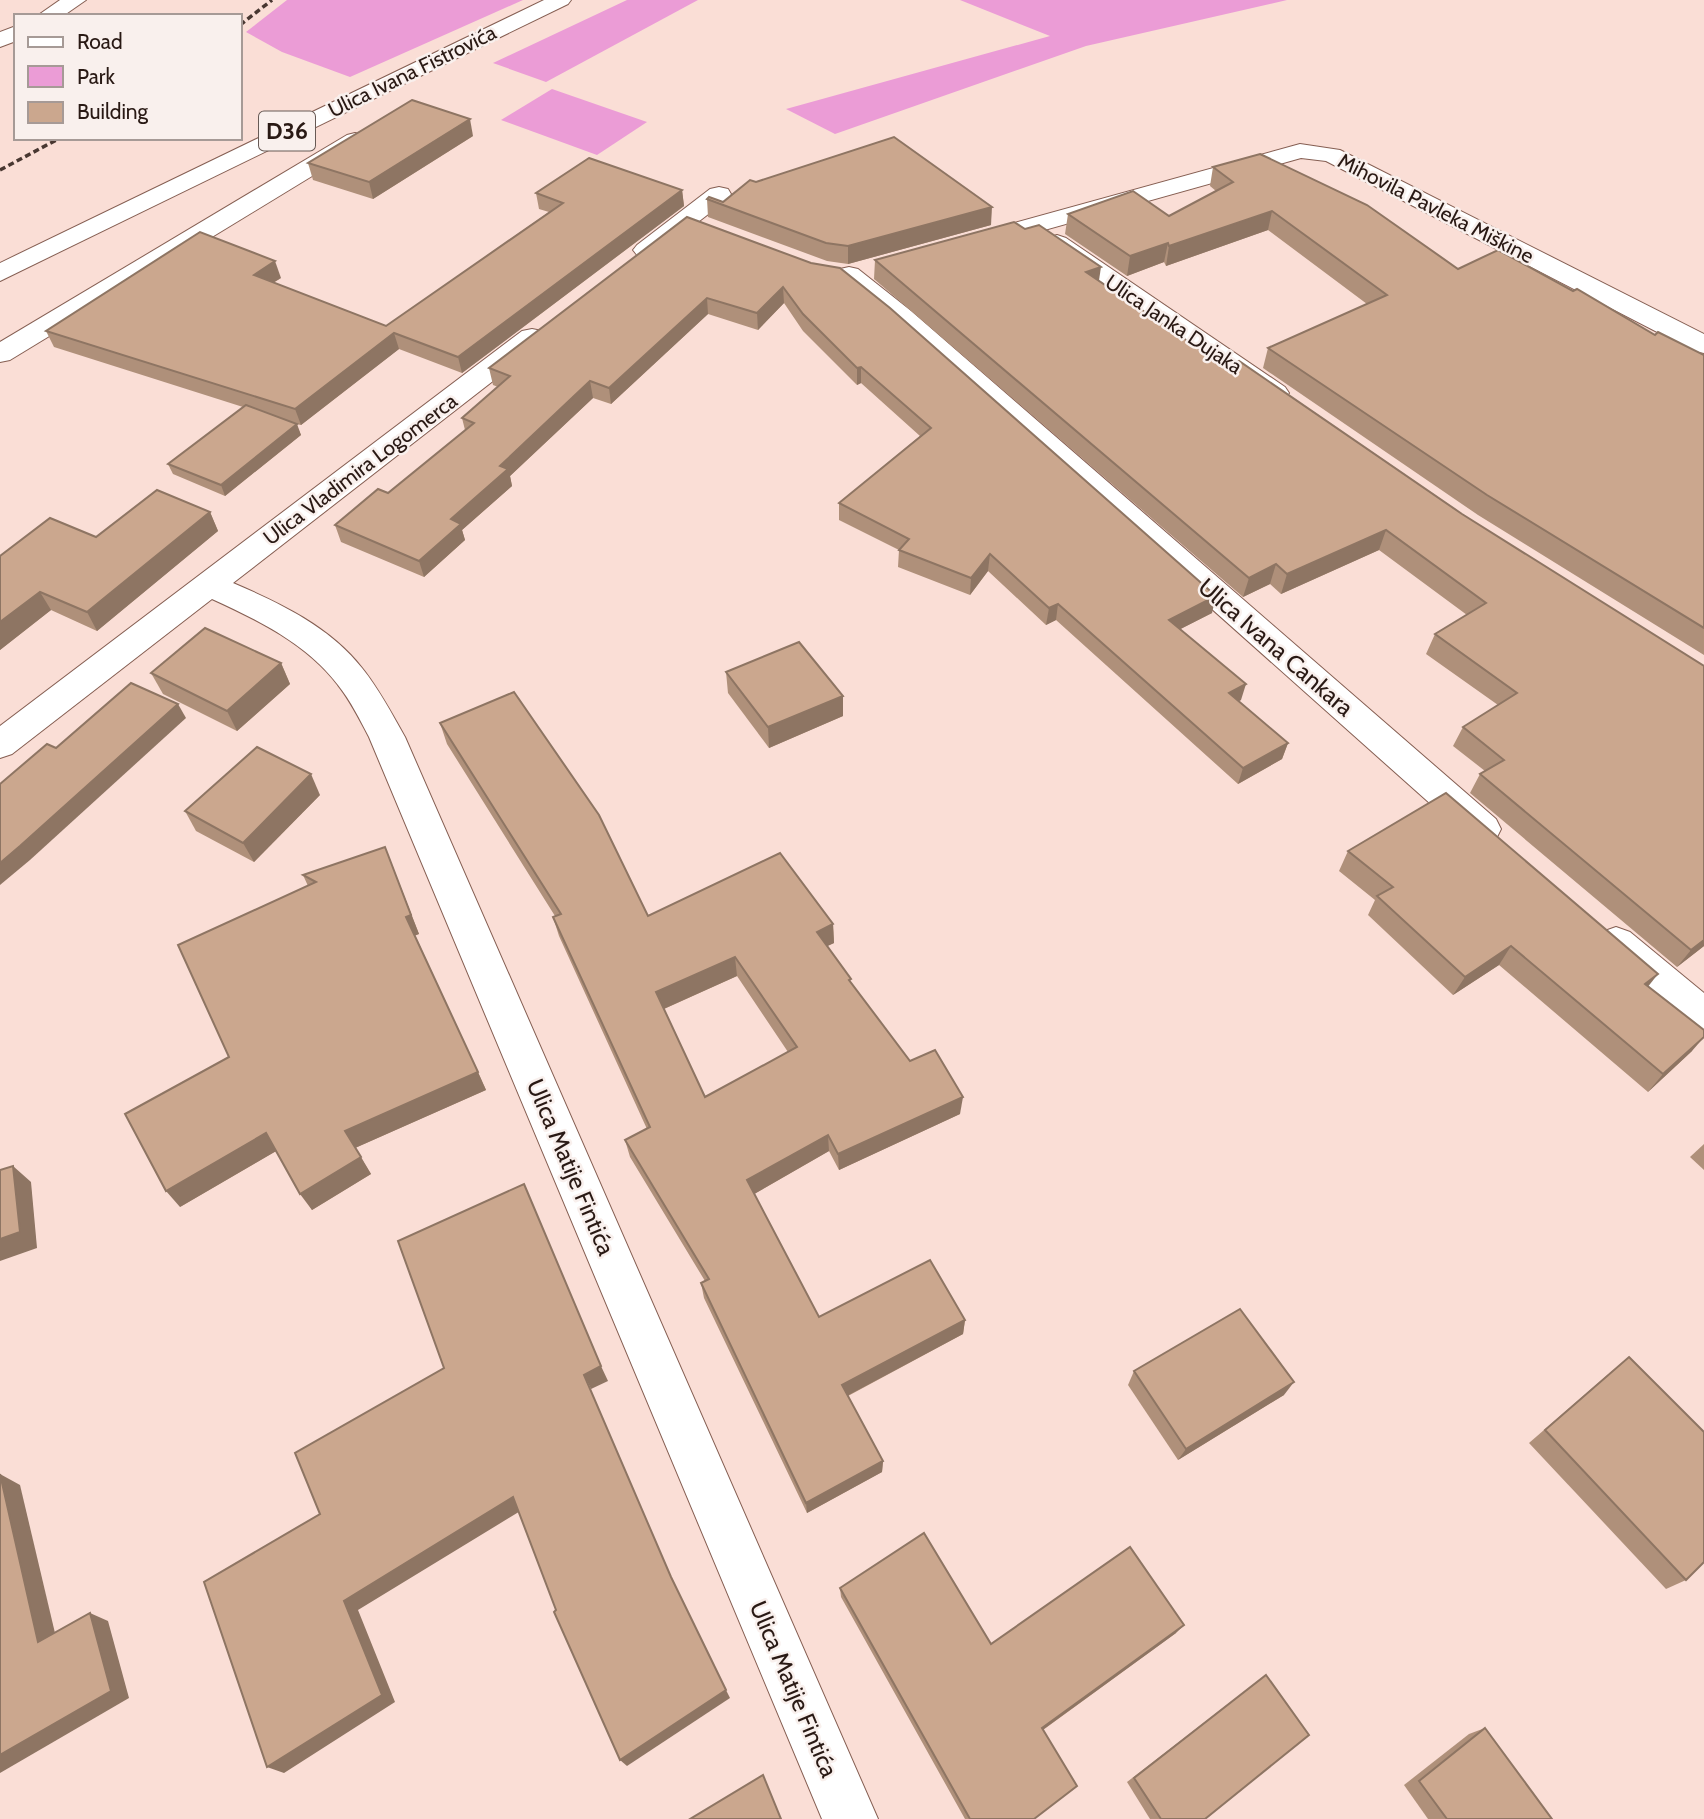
<svg xmlns="http://www.w3.org/2000/svg" width="1704" height="1819" font-family="Cabin,sans-serif">
<style>
.green{fill:#eb9cd6}
.lines{fill:none;stroke-linecap:round;stroke-linejoin:round}
.street-casing{stroke:#855e52;stroke-width:2}
.primary-casing{stroke:#855e52;stroke-width:2}
.street{fill:#fff;fill-rule:evenodd}
.primary{fill:#fff;fill-rule:evenodd}
.rail{stroke:#483731;stroke-width:3.5;stroke-dasharray:6 3.5;stroke-linecap:butt}
.wall{fill:#af907a;fill-rule:evenodd}
.shaded-wall{fill:#8e7563}
.building{fill:#cba78e;stroke:#8e7563;stroke-width:2;fill-rule:evenodd}
.labels{text-anchor:middle;dominant-baseline:central;stroke-width:5;stroke-linejoin:round;paint-order:stroke}
.far-street-label{font-size:21px;fill:#291914;stroke:#f9f0ed}
.shield{fill:#f9f0ed;stroke:#675a55;stroke-width:2}
.shield-label{font-size:23px;font-weight:bold;fill:#291914}
.street-label{font-size:24px;fill:#291914;stroke:#f9f0ed}
</style>
<rect width="100%" height="100%" fill="#faded6"/>
<!-- green -->
<g class="green">
<path d="M287 0H523L350 77 282 52 246 32Z"/>
<path d="M627 0H698L546 82 493 63Z"/>
<path d="M960 0H1287L1086 46 835 134 786 109 1050 36Z"/>
<path d="M552 89 647 122 597 155 501 120Z"/>
</g>
<g class="lines">
<!-- street casing -->
<g class="street-casing">
<g id="street">
<path d="M60 0H86L63 16H37Z"/>
<path d="M16 26V41L0 47V32Z"/>
<path d="M355 133 363 135 367 140 363 145 10 360 0 362V342L347 135Z"/>
<path d="M1300 144 1340 150 1704 334V353L1694 351 1326 161 1301 158 973 250 964 247 960 242 964 237Z"/>
<path d="M719 187 728 189 731 194 728 199 655 255 646 258 637 255 633 250 637 245 710 189Z"/>
<path d="M1057 235 1066 238 1285 387 1289 393 1285 399 1275 402 1265 399 1048 248 1044 243 1048 238Z"/>
<path d="M849 267 858 269 911 311 1496 819 1501 829 1496 839 1483 843 1470 839 891 323 840 281 836 275 840 269Z"/>
<path d="M532 329 542 331 546 337 542 343 233 583C280 603 330 627 362 668 379 689 392 714 405 737L878 1819H822L369 737C360 720 351 701 338 685 307 644 258 620 212 599L12 754 0 758V726L522 331Z"/>
<path d="M1616 927 1630 932 1704 993V1034L1690 1029 1602 954 1596 943 1602 932Z"/>
</g>
</g>
<!-- primary casing -->
<g class="primary-casing">
<path id="primary" d="M544 0H571L568 4 0 281V263Z"/>
</g>
<!-- street -->
<use href="#street" class="street"/>
<!-- primary -->
<use href="#primary" class="primary"/>
<!-- rail -->
<g class="rail">
<path d="M240 25 272 0"/>
<path d="M0 170 60 138"/>
</g>
</g>
<!-- wall -->
<g class="wall">
<path d="M473 136 373 199 313 180 308 163Z"/>
<path d="M1213 167 1458 269 1573 291 1655 335 1704 355V655L1478 515 1263 368 1268 348 1367 304 1268 230 1166 266 1164 262 1127 276 1065 234 1068 214 1169 216 1216 191 1210 186Z"/>
<path d="M756 182 991 225 848 264 827 261 708 217 707 199 723 202Z"/>
<path d="M682 190 684 206 462 373 399 349 301 425 296 424 301 435 225 496 173 474 168 464 243 407 54 347 46 331 281 278 273 283 386 326 549 212 539 209 536 193Z"/>
<path d="M875 260 1099 281 1226 367 1462 514 1704 946 1677 967 1470 793 1480 774 1485 771 1453 746 1463 727 1498 705 1426 654 1435 634 1467 615 1379 550 1281 594 1270 584 1243 597 874 279Z"/>
<path d="M811 263 1212 613 1180 629 1241 700 1239 701 1288 743 1282 759 1238 784 1056 620 1046 625 988 571 970 595 898 567 899 550 839 520V503L920 436 861 383 857 385 803 331 784 303 758 330 708 314 611 404 593 398 510 476 512 486 462 530 465 540 424 577 341 542 335 525 388 493 465 430 462 418 498 387 493 385 489 368Z"/>
<path d="M210 512 218 531 97 631 51 610 0 650V556L96 537Z"/>
<path d="M281 663 290 684 237 731 163 694 151 673Z"/>
<path d="M726 672 843 696V716L769 748 728 693Z"/>
<path d="M440 723 648 916 833 924 834 943 827 946 851 983 910 1061 960 1114 839 1170 829 1151 754 1194 819 1317 965 1320 963 1334 848 1396 883 1461 882 1472 807 1513 704 1298 701 1283 705 1281 630 1157 625 1140 647 1129 559 936 553 917 555 916 447 744ZM737 976 788 1052 705 1097 664 1009Z"/>
<path d="M320 795 254 862 196 831 185 811Z"/>
<path d="M385 847 419 934 415 935 486 1090 355 1148 371 1174 312 1210 276 1151 180 1207 229 1057 308 886 303 875Z"/>
<path d="M1348 851 1648 987 1692 1051 1648 1092 1499 965 1453 995 1368 915 1375 900 1339 871Z"/>
<path d="M1704 1144V1170L1690 1157Z"/>
<path d="M1629 1358 1686 1580 1666 1589 1529 1443 1612 1371Z"/>
<path d="M1134 1371 1284 1395 1178 1460 1128 1385Z"/>
<path d="M840 1588 991 1644 1176 1633 1043 1730 1034 1819H965L841 1597Z"/>
<path d="M1266 1675 1205 1819H1150L1127 1782Z"/>
<path d="M1485 1728 1552 1819H1428L1404 1785 1469 1734Z"/>
</g>
<!-- shaded-wall -->
<g class="shaded-wall">
<path d="M470 119 473 136 373 199 369 182Z"/>
<path d="M682 190 684 206 462 373 458 357Z"/>
<path d="M992 207 991 225 848 264V246Z"/>
<path d="M1272 211 1268 230 1166 266 1169 246Z"/>
<path d="M1168 243 1164 262 1127 276 1130 256Z"/>
<path d="M275 261 281 278 259 291 254 275Z"/>
<path d="M1101 267 1098 287 1086 272Z"/>
<path d="M783 287 784 303 758 330 757 313Z"/>
<path d="M707 298 708 314 611 404 609 388Z"/>
<path d="M394 333 399 349 301 425 295 409Z"/>
<path d="M861 367V383L857 385V368Z"/>
<path d="M590 381 593 398 510 476 512 486 462 530 465 540 424 577 419 561 451 519 500 466Z"/>
<path d="M297 424 301 435 225 496 221 485Z"/>
<path d="M210 512 218 531 97 631 87 612Z"/>
<path d="M1386 530 1379 550 1281 594 1287 574Z"/>
<path d="M990 554 988 571 970 595 971 578Z"/>
<path d="M1276 564 1270 584 1243 597 1249 578Z"/>
<path d="M40 592 51 610 0 650V622Z"/>
<path d="M1216 596 1212 613 1165 637 1169 620Z"/>
<path d="M1058 604 1056 620 1046 625 1049 608Z"/>
<path d="M281 663 290 684 237 731 227 711Z"/>
<path d="M1246 684 1241 700 1224 709 1229 693Z"/>
<path d="M843 696V716L769 748 768 727Z"/>
<path d="M178 704 186 718 30 860 0 885V863Z"/>
<path d="M1288 743 1282 759 1238 784 1243 768Z"/>
<path d="M311 774 320 795 254 862 243 843Z"/>
<path d="M385 847 419 934 414 936 406 917Z"/>
<path d="M833 924 834 943 817 951V932Z"/>
<path d="M1704 940V946L1677 967 1691 950Z"/>
<path d="M1511 946 1499 965 1453 995 1465 977Z"/>
<path d="M735 957 737 976 659 1011 656 992Z"/>
<path d="M1658 974 1643 993 1645 984Z"/>
<path d="M1704 1037 1692 1051 1648 1092 1663 1074Z"/>
<path d="M478 1072 486 1090 355 1148 345 1131Z"/>
<path d="M963 1097 960 1114 839 1170 838 1154Z"/>
<path d="M266 1133 278 1150 180 1207 166 1191Z"/>
<path d="M828 1135 829 1151 749 1197 747 1180Z"/>
<path d="M361 1157 371 1174 312 1210 300 1194Z"/>
<path d="M13 1166 31 1182 37 1248 0 1261V1239Z"/>
<path d="M965 1320 963 1334 843 1398 842 1385Z"/>
<path d="M601 1366 608 1381 591 1389 584 1375Z"/>
<path d="M1294 1382 1284 1395 1178 1460 1186 1449Z"/>
<path d="M883 1461 882 1472 807 1513 806 1503Z"/>
<path d="M0 1474 20 1485 59 1650 38 1642Z"/>
<path d="M513 1497 522 1510 358 1610 395 1702 284 1773 267 1767 344 1601Z"/>
<path d="M90 1613 108 1621 129 1698 0 1773V1755Z"/>
<path d="M1184 1625 1176 1633 1037 1734 1042 1728Z"/>
<path d="M726 1690 730 1698 627 1766 620 1760Z"/>
</g>
<!-- building -->
<g class="building">
<path d="M412 100 470 119 369 182 308 163Z"/>
<path d="M894 137 992 207 848 246 826 243 707 199 709 197 723 202 750 180 756 182Z"/>
<path d="M1260 154 1367 205 1458 269 1498 250 1573 291 1577 289 1655 335 1658 332 1704 355V628L1487 495 1268 348 1387 295 1272 211 1169 246 1168 243 1130 256 1068 214 1133 191 1169 216 1233 182 1213 167Z"/>
<path d="M589 158 682 190 458 357 394 333 295 409 46 331 200 232 275 261 254 275 386 326 563 203 536 193Z"/>
<path d="M687 217 811 263 840 268 890 308 1216 596 1169 620 1246 684 1229 693 1288 743 1243 768 1058 604 1049 608 990 554 971 578 899 550 909 539 839 503 931 428 861 367 857 368 803 314 783 287 757 313 707 298 609 388 590 381 500 466 508 469 451 519 461 524 419 561 335 525 378 489 388 493 474 423 462 418 510 376 489 368Z"/>
<path d="M1014 222 1025 229 1039 225 1101 267 1086 272 1226 367 1239 361 1462 514 1704 666V940L1691 950 1480 774 1504 760 1463 727 1517 693 1435 634 1486 603 1386 530 1287 574 1276 564 1249 578 875 260Z"/>
<path d="M246 405 297 424 221 485 168 464Z"/>
<path d="M157 490 210 512 87 612 40 592 0 622V556L50 518 96 537Z"/>
<path d="M205 628 281 663 227 711 151 673Z"/>
<path d="M799 642 843 696 768 727 726 672Z"/>
<path d="M131 683 178 704 20 846 0 863V784L47 744 56 748Z"/>
<path d="M514 692 599 815 648 916 780 853 833 924 817 932 851 979 849 980 910 1061 935 1050 963 1097 838 1154 828 1135 747 1180 819 1317 930 1260 965 1320 842 1385 883 1461 806 1503 701 1283 709 1279 625 1140 650 1127 553 917 561 914 440 723ZM735 957 797 1047 705 1097 656 992Z"/>
<path d="M257 747 311 774 243 843 185 811Z"/>
<path d="M1446 793 1658 974 1645 984 1704 1030V1037L1663 1074 1511 946 1465 977 1377 896 1393 887 1348 851Z"/>
<path d="M385 847 411 915 406 917 478 1072 345 1131 361 1157 300 1194 266 1133 166 1191 125 1114 229 1057 178 945 316 882 303 875Z"/>
<path d="M13 1166 20 1232 0 1239V1170Z"/>
<path d="M524 1184 601 1366 584 1375 671 1577 726 1690 620 1760 554 1612 556 1610 513 1497 344 1601 382 1695 267 1767 204 1582 320 1514 295 1453 444 1368 398 1241Z"/>
<path d="M1240 1309 1294 1382 1186 1449 1134 1371Z"/>
<path d="M1629 1357 1704 1432V1562L1686 1580 1545 1430Z"/>
<path d="M0 1474 38 1642 90 1613 111 1691 0 1755Z"/>
<path d="M924 1533 991 1644 1130 1547 1184 1625 1042 1728 1077 1786 1034 1819H970L840 1588Z"/>
<path d="M1266 1675 1309 1735 1205 1819H1161L1134 1778Z"/>
<path d="M1485 1728 1552 1819H1447L1419 1781Z"/>
<path d="M763 1775 781 1819H690Z"/>
</g>
<g class="labels">
<!-- far-street labels -->
<g class="far-street-label">
<text transform="translate(412 71) rotate(-26)">Ulica Ivana Fistrovića</text>
<text transform="translate(1436 208) rotate(27)">Mihovila Pavleka Miškine</text>
<text transform="translate(1174 324) rotate(34)">Ulica Janka Dujaka</text>
<text transform="translate(360 469) rotate(-37)">Ulica Vladimira Logomerca</text>
</g>
<!-- shield labels -->
<rect class="shield" x="259" y="111.5" width="56" height="39" rx="5"/>
<g class="shield-label">
<text x="287" y="131">D36</text>
</g>
<!-- street labels -->
<g class="street-label">
<text transform="translate(1276 647) rotate(41)">Ulica Ivana Cankara</text>
<text transform="translate(571 1167) rotate(67)">Ulica Matije Fintića</text>
<text transform="translate(794 1689) rotate(67)">Ulica Matije Fintića</text>
</g>
</g>
<!-- legend -->
<rect x="14" y="14" width="228" height="126" fill="#f9f0ed" stroke="#a69a96" stroke-width="2"/>
<rect x="28" y="37" width="35" height="10" fill="#ffffff" stroke="#a69a96" stroke-width="2"/>
<text x="77" y="49" font-size="21" fill="#291914">Road</text>
<rect x="28" y="66" width="35" height="21" fill="#eb9cd6" stroke="#a69a96" stroke-width="2"/>
<text x="77" y="84" font-size="21" fill="#291914">Park</text>
<rect x="28" y="102" width="35" height="21" fill="#cba78e" stroke="#a69a96" stroke-width="2"/>
<text x="77" y="119" font-size="21" fill="#291914">Building</text>
</svg>
